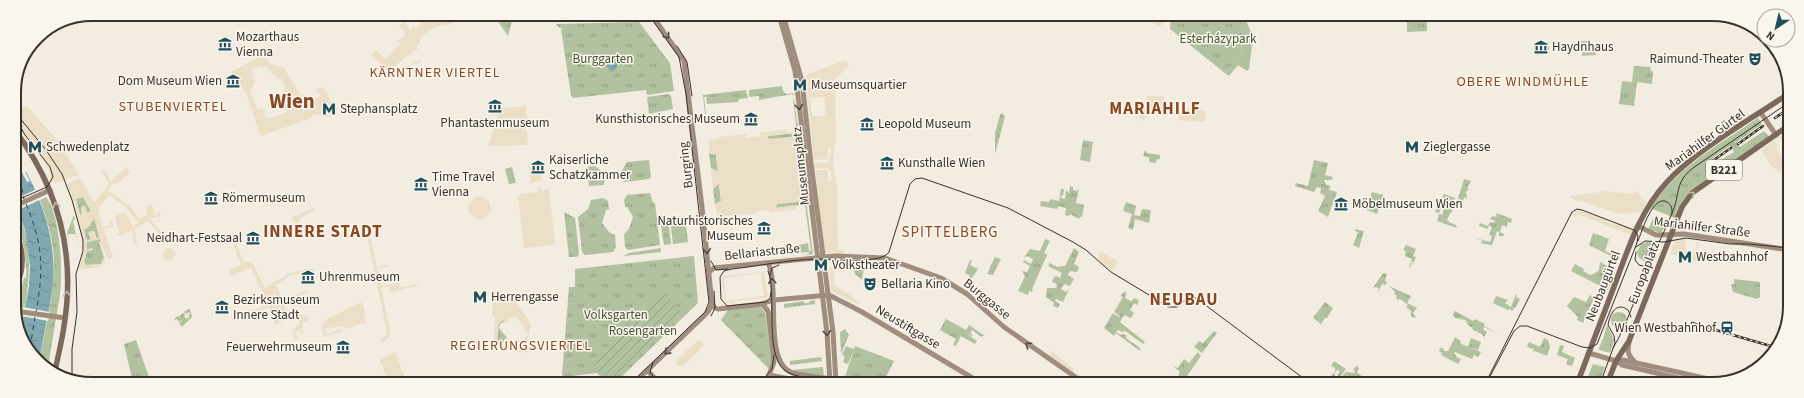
<svg xmlns="http://www.w3.org/2000/svg" width="1804" height="398" font-family="'Source Sans 3',sans-serif">
<style>
.grass{fill:url(#grass-tufts);fill-rule:evenodd}
.garden{fill:url(#garden-furrows)}
.pitch{fill:#b2c2a0}
.plaza{fill:#ebdfc7;fill-rule:evenodd}
.water{fill:url(#water-ripples)}
.pier{fill:#f3ece0}
.lines{fill:none;stroke-linecap:round;stroke-linejoin:round}
.stream{stroke:#7fa8b0;stroke-width:1}
.ferry{stroke:#20505b;stroke-width:1;stroke-dasharray:5 4;stroke-linecap:butt}
.secondary{stroke:#9f8d7d;stroke-width:5}
.primary{stroke:#7b6a5c;stroke-width:5.5}
.tram{stroke:#39312b;stroke-width:1}
.rail-casing{stroke:#39312b;stroke-width:2.5}
.rail{stroke:#faf6ed;stroke-width:1;stroke-dasharray:3;stroke-linecap:butt}
.oneway{stroke:#524840}
.oneway2{stroke:#c1b7ac}
.labels{text-anchor:middle;dominant-baseline:central;stroke-width:3;stroke-linejoin:round;paint-order:stroke}
.shield{fill:#faf6ed;stroke:#736c65;stroke-width:1}
.shield-label{font-size:12px;font-weight:bold;fill:#39312b}
.poi-label{font-size:13px;fill:#39312b;stroke:#faf6ed;text-anchor:start}
.park-label{font-size:13px;fill:#43582e;stroke:#faf6ed}
.street-label{font-size:13px;fill:#39312b;stroke:#faf6ed}
.neighbourhood-label{font-size:14px;letter-spacing:1px;fill:#884824;stroke:#faf6ed}
.quarter-label{font-size:15px;letter-spacing:1px;fill:#884824;stroke:#faf6ed}
.district-label{font-size:17px;font-weight:bold;letter-spacing:1px;fill:#884824;stroke:#faf6ed}
.town-label{font-size:21px;font-weight:bold;fill:#884824;stroke:#faf6ed}
.rim{fill:none;stroke:#39312b;stroke-width:2}
</style>
<defs>
<pattern id="grass-tufts" width="24" height="20" patternUnits="userSpaceOnUse"><rect width="24" height="20" fill="#b2c2a0"/><path d="M3 7l-1-3M5 7V3M7 7l1-3M15 17l-1-3M17 17v-4M19 17l1-3" fill="none" stroke="#929e83"/></pattern>
<pattern id="garden-furrows" width="10" height="10" patternUnits="userSpaceOnUse"><rect width="10" height="10" fill="#b2c2a0"/><path d="M-1 1l2-2M0 10L10 0M9 11l2-2" fill="none" stroke="#929e83"/></pattern>
<pattern id="water-ripples" width="26" height="14" patternUnits="userSpaceOnUse"><rect width="26" height="14" fill="#7fa8b0"/><path d="M2 4q2-2 4 0t4 0M15 11q2-2 4 0t4 0" fill="none" stroke="#69898f"/></pattern>
</defs>
<rect width="100%" height="100%" fill="#f3ece0"/>
<!-- grass -->
<g class="grass">
<path d="M493 14H501L512 21 508 36Z"/>
<path d="M1188 15 1244 16 1253 37 1242 38 1241 52 1226 74 1170 29 1171 17H1188Z"/>
<path d="M1407 15H1427V31L1407 32Z"/>
<path d="M639 22 670 63 674 91 647 95 646 90 573 98 571 95 561 29 564 28H560L556 25 557 24Z"/>
<path d="M1581 41H1590V44L1600 45 1595 50 1596 55 1582 56Z"/>
<path d="M1544 42H1549V51L1534 49V45L1544 44Z"/>
<path d="M1634 66 1651 67 1650 70 1653 72 1652 84 1637 82 1634 106 1619 104 1622 81 1632 82Z"/>
<path d="M782 86 783 91 786 94 793 93 794 97 792 94 759 100V96L749 97V90Z"/>
<path d="M746 90 748 98 739 99 738 102 707 104 706 97H704L707 122 706 123 703 95Z"/>
<path d="M669 94 671 96 673 109 649 114 647 97Z"/>
<path d="M793 99H794L799 136 769 140 767 136 797 133Z"/>
<path d="M1002 113 1005 117 995 154V133L1000 115Z"/>
<path d="M1758 118 1762 124 1737 142 1740 147 1764 131 1769 137 1690 191 1680 205 1675 218 1650 208C1676 168 1720 144 1758 118ZM1730 146 1734 152 1710 167 1707 162Z"/>
<path d="M1083 140 1093 142 1090 162 1080 160Z"/>
<path d="M1145 150 1147 153 1160 155V159H1157L1156 163 1149 162V157L1143 156Z"/>
<path d="M714 153 716 155 718 172 711 168 709 154Z"/>
<path d="M649 160 651 177 649 179 625 182 621 179V172L627 162Z"/>
<path d="M1314 160 1328 163 1325 175 1333 177 1332 180H1324L1326 185 1331 186 1329 190 1337 192 1328 217 1318 211 1325 196 1320 193 1321 188 1317 187 1314 192 1295 186 1296 183 1308 186Z"/>
<path d="M595 166 604 173 605 181 603 185 589 186 587 167Z"/>
<path d="M512 167 516 183 509 184 505 169Z"/>
<path d="M1464 179 1471 181 1467 188 1469 189 1465 193 1467 194 1466 199 1464 197 1463 201 1458 199Z"/>
<path d="M717 184H719L721 201 715 204 713 189Z"/>
<path d="M1070 186 1073 187V190L1077 191 1079 188 1076 203 1084 205 1082 217H1080L1079 219 1070 214 1069 216 1065 215 1066 208 1058 206 1057 209 1040 206 1041 201 1049 202 1050 199 1059 201 1061 189H1064L1063 196 1061 195V198L1065 199 1066 190 1069 193Z"/>
<path d="M1372 192 1383 195 1377 214 1367 210Z"/>
<path d="M650 193 653 203H655L660 245 628 250 625 247 624 234 629 229 633 217 627 207H625L624 200 627 195Z"/>
<path d="M1444 194 1455 198 1452 207H1450L1453 212H1451L1447 220 1449 222 1456 225 1457 228 1437 221 1439 214 1442 215 1444 209 1441 208 1439 213 1435 212Z"/>
<path d="M46 197C62 217 64 284 58 306L48 367 39 362C45 329 55 294 54 260 53 239 47 219 40 200Z"/>
<path d="M83 197 91 211 87 213 85 206 81 207 82 215H80L76 199Z"/>
<path d="M603 198 608 201 609 209 606 210 602 223 609 232 615 235 616 247 613 252 585 255 582 252 578 217 588 209 591 200Z"/>
<path d="M15 201C35 252 30 279 21 331 14 318 16 303 19 289L21 290 24 278H26C27 258 23 239 17 219L15 218Z"/>
<path d="M806 201 813 254 801 256 809 254V252L800 253 799 245 808 243 809 251H811L805 204 775 208 777 204Z"/>
<path d="M1126 202 1136 206 1134 215 1140 216 1142 209 1151 210 1149 223 1135 219 1133 230 1128 228 1132 214 1123 211Z"/>
<path d="M564 212 575 218 579 254 577 257H569Z"/>
<path d="M1496 213 1512 219 1511 223 1508 222 1507 227 1502 225 1500 232 1504 234 1503 236H1499V232L1497 231 1492 245 1480 243 1483 241 1475 238 1490 242 1492 236 1489 235 1492 227 1489 225 1488 229 1479 226 1480 223 1488 226 1490 222 1494 223 1495 221 1490 219 1492 216 1497 217Z"/>
<path d="M74 215 75 220 73 221 79 250 76 234H68L69 240 67 233Z"/>
<path d="M685 217 688 242 673 244 670 219Z"/>
<path d="M94 218 100 237 96 238 95 232 93 231 89 232 91 239 87 241 84 229 88 228Z"/>
<path d="M668 219 671 244 664 245 660 220Z"/>
<path d="M1653 219 1666 224 1661 233 1648 229Z"/>
<path d="M1355 229 1364 231 1359 248 1353 245 1358 232 1355 231Z"/>
<path d="M1593 233 1609 239 1605 251 1620 257 1619 260 1589 245Z"/>
<path d="M100 239 101 241 99 242 104 257 101 264 86 265 84 262 87 251 93 250 92 248 87 250V242Z"/>
<path d="M1045 239 1050 241 1044 253 1047 255 1032 289 1033 290 1032 292 1029 291 1028 295 1018 291 1025 276 1022 271 1027 272 1030 266 1023 262 1024 260 1031 264 1033 259 1027 256 1024 258 1030 249 1040 251Z"/>
<path d="M1647 242 1657 243 1650 262H1646L1639 258 1637 252 1641 244Z"/>
<path d="M1406 245 1416 249 1413 256 1416 257 1412 267 1413 262 1412 261 1410 268 1409 267 1412 259 1405 256 1406 251 1403 250Z"/>
<path d="M661 248V252L623 256 629 253Z"/>
<path d="M1074 248 1079 252 1074 264 1079 267 1077 272 1070 271 1068 275 1074 279 1070 286 1064 284 1061 289 1066 292 1069 289 1063 302 1056 299 1055 301 1060 304 1058 308 1053 306 1054 303 1046 297 1047 288H1056L1057 284 1052 282 1054 277 1057 276 1060 278 1062 273 1048 266 1050 263 1057 267 1065 266Z"/>
<path d="M694 256 698 303 615 383H607L597 373 564 377 562 375 569 287H575V269Z"/>
<path d="M995 257 1001 259 993 275 987 274Z"/>
<path d="M970 260 972 261 970 265 978 269 971 279 969 275 965 273Z"/>
<path d="M1600 262 1615 270 1608 290 1571 271 1575 264 1584 269 1583 271 1590 275 1594 274 1599 270Z"/>
<path d="M858 265V268H864L862 280 855 274 853 268 848 269 845 266Z"/>
<path d="M1383 273 1387 274 1385 281 1387 282 1386 285 1382 284 1378 293 1379 288 1375 287 1373 288Z"/>
<path d="M1734 279 1760 282V297L1757 299 1733 292 1731 284H1734Z"/>
<path d="M1389 286 1411 296 1407 303 1417 308 1413 313 1416 317 1414 318 1411 316V311L1406 307 1408 305 1400 299 1398 300 1396 298 1397 296 1394 294 1395 292Z"/>
<path d="M1127 291 1125 298 1131 301 1135 298 1139 301 1137 305 1134 303 1130 310 1134 313 1131 318 1124 315 1120 322 1145 342 1143 344 1125 331 1122 332 1118 330 1116 332 1121 335 1124 334 1127 336 1126 338 1140 348V351L1116 333 1114 336 1104 328 1113 313 1119 317 1120 316 1114 312 1123 297 1121 296 1123 292 1125 293Z"/>
<path d="M1516 294 1517 295 1516 297 1520 299 1515 308 1512 307 1514 309 1512 311 1510 309 1508 310 1493 303 1496 296 1508 300 1505 303 1511 307Z"/>
<path d="M1590 295 1594 298 1583 323 1577 320 1578 317 1567 306 1574 297 1586 302Z"/>
<path d="M815 300V304L784 308V304L804 301V303H809L810 301Z"/>
<path d="M1325 302 1333 308 1327 318H1325L1321 324 1313 318Z"/>
<path d="M759 306 765 312 772 363 769 369 721 320 728 310Z"/>
<path d="M188 309H190L192 317 182 327 179 323 184 319 179 322 177 319 173 321 177 316 178 317 183 313 185 315 184 317 188 319 190 312 186 314 184 312Z"/>
<path d="M1455 311 1473 321 1475 319 1485 324 1484 326 1498 334 1484 327 1483 329 1487 332 1484 337 1483 336 1482 334 1473 330 1472 327H1470L1465 320 1455 318 1453 314Z"/>
<circle cx="1619" cy="320" r="8"/>
<path d="M946 319 966 330 969 325 985 336H982L983 338 972 330 970 333 973 335 972 336 966 333 977 341 975 344 961 336 956 346 953 345 956 339 940 330Z"/>
<path d="M503 320 505 323 503 322 500 324 499 328 507 338 504 340 502 346 496 344 498 324Z"/>
<path d="M1607 325 1614 340 1610 353 1599 350V348L1603 339Z"/>
<path d="M845 329 849 335 841 354 840 332Z"/>
<path d="M1214 331 1217 333 1202 353 1194 347 1199 341 1203 343Z"/>
<path d="M1455 337 1461 341 1460 343 1468 347 1471 338 1481 342 1478 350 1468 347 1481 352 1478 357 1474 355 1472 359 1455 352 1454 354 1457 356 1456 357 1461 359 1458 364 1441 355 1442 353 1439 351 1441 347 1445 351H1448Z"/>
<path d="M1544 338 1548 340 1550 347 1547 356 1535 351 1533 352 1534 349 1527 347 1529 342 1540 347Z"/>
<path d="M136 340 149 377 151 383H133L124 344Z"/>
<path d="M1560 345 1564 346 1562 352 1575 358 1572 366 1566 364 1568 359 1557 355Z"/>
<path d="M855 346 894 361 885 379 878 376 875 383H856L845 377Z"/>
<path d="M1198 352 1201 356 1182 383H1180L1181 377 1178 375 1180 372 1173 366 1178 368 1184 359 1189 363Z"/>
<path d="M821 357 822 361 790 365V361Z"/>
<path d="M1334 361 1346 369 1340 377 1337 375 1340 371 1337 370 1334 374 1336 377 1328 384 1324 381H1327L1335 371V368L1331 366Z"/>
<path d="M1593 364 1605 367 1599 384H1585Z"/>
<path d="M1356 366 1359 368 1357 373 1366 379 1364 383 1362 381 1360 384H1353L1350 380 1345 384 1346 382H1343L1344 378 1342 376 1346 372 1354 373 1355 371 1353 370Z"/>
<path d="M823 367 824 376 792 372V370Z"/>
</g>
<!-- garden -->
<path class="garden" d="M663 292 669 296 672 303 684 312 619 374C609 381 602 375 595 367L599 354Z"/>
<!-- pitch -->
<g class="pitch">
<path d="M1253 37 1249 69 1247 71 1238 65 1229 76 1226 74 1241 52 1242 38Z"/>
<path d="M846 346 854 349 848 364 843 362 845 356 842 355Z"/>
</g>
<!-- plaza -->
<g class="plaza">
<path d="M433 14H446L453 24 437 26 423 35 417 46 421 61 395 74 391 69 387 71 371 55 376 50 385 59 400 44 398 42 399 40 404 37 405 33 399 26 404 21 410 30 414 26 416 28ZM417 49 421 59 397 73 393 67Z"/>
<path d="M1144 15H1165L1162 25 1158 27Z"/>
<path d="M265 54 270 64 284 68 301 96 303 95 310 101 320 96 316 90 322 87 326 90 331 101 338 108 330 118 313 114 312 118 261 136 246 93 231 72ZM261 66 263 68 267 66 268 69 271 70 272 76 274 74 278 79 282 80 285 87 283 90 287 100 283 101 285 103 283 105 285 106 287 112 268 119 264 113 266 111H263V108L258 110 250 92 255 82 252 77 254 74 252 70Z"/>
<path d="M846 60 849 66 835 79 836 143H835L833 162 837 186 838 250H844V254H827L824 250 815 172 817 170H828V182H831V172L828 168 815 169 814 164 829 162 831 148H828V159L814 160 805 77 808 74ZM810 98 825 97V116H812Z"/>
<path d="M1147 96H1164V106L1206 111 1205 122 1178 120 1179 115 1149 111 1144 121 1139 117 1147 105Z"/>
<path d="M27 106 58 141 79 175 56 183 50 180V171L42 158 14 123V112Z"/>
<path d="M526 106 527 120 523 122 524 129 527 131 528 145 488 146 500 108Z"/>
<path d="M787 129V132L796 131 797 133 767 136 769 139 799 136 806 201 777 204 776 208 805 204V206L796 207V209L769 213V210L755 212V214L718 217 715 204 721 201 719 184 713 189 711 168 718 172 716 155 709 154V140L719 139V137L746 134V138L760 136V133Z"/>
<path d="M1788 131V139L1786 138 1787 135 1784 134V137L1775 141V143L1778 144 1776 149 1781 156H1786L1788 159V170L1779 172 1772 167 1761 150Z"/>
<path d="M537 165 538 169H540L542 181 531 183 528 166Z"/>
<path d="M127 167 130 174 122 179V181L112 184 108 191 129 205 139 218 147 215 146 206 152 205 155 214 160 212 161 216 150 219 164 235 162 233 160 235 148 221 135 229 137 244 134 245 132 231 118 236 117 234 120 233 115 219 116 216 125 212 133 226 138 223 127 208 109 195 99 207V213L103 227 110 225 109 220H111L114 226 104 229 113 257 108 260 100 242 105 259 103 264 99 267 78 270 84 251V243L67 184 80 178 93 201H96L109 184 101 171 104 170 111 181ZM83 197 91 211 87 213 85 206 81 207 82 214 80 215 76 199ZM94 218 99 237 96 238V236L93 231 89 232 88 234 91 239 87 241 84 229 88 228ZM100 239 101 241 99 242 104 257 101 264 86 265 84 262 87 251 93 250 92 248 87 250V242Z"/>
<path d="M541 188 542 191 549 189 555 244 524 248 518 195 538 192V188Z"/>
<path d="M1605 191 1633 194 1638 191 1641 198 1647 202 1641 212 1627 214 1614 212 1582 201 1574 200 1571 197V195L1575 196Z"/>
<path d="M475 197H483L489 201 491 211 486 218 477 219 469 213V204Z"/>
<path d="M314 208V212L312 211 299 219 300 225 294 223 292 217Z"/>
<path d="M1578 210 1602 218 1607 220V222L1614 225 1616 223 1629 228 1633 230 1631 235 1577 214 1575 217 1574 216 1575 211Z"/>
<path d="M370 237 377 267 388 265 389 267 377 268 381 286 398 283 399 286 402 287 419 284 418 286 391 292 390 294V286L381 288 390 331 389 337 382 343 380 340 385 337 387 332 368 240Z"/>
<path d="M235 239 243 262H252L265 288 290 273 314 268V271L291 275 276 285 283 301 305 291H307L298 299 284 305 288 314H302L308 318 309 322H302L303 334 300 330 296 332 295 334 299 339 295 340 292 330 300 324 297 318 281 319V323L275 325 269 307 252 314 247 313 268 304 251 268 230 276 231 269 241 265 232 240Z"/>
<path d="M1681 239H1686L1685 250 1695 252 1697 242H1699L1696 262 1679 259V255L1670 254 1675 241Z"/>
<circle cx="169" cy="254" r="6"/>
<path d="M1099 251 1118 261 1113 272 1098 260Z"/>
<path d="M840 266H846L848 269 839 270 837 273 835 271 833 274 835 276 833 284 842 290 844 293 845 291 858 302 860 301 859 305 831 291 829 268 839 267Z"/>
<path d="M764 272 768 296 766 300 764 298 735 301 732 304 725 301 722 282 724 276ZM761 273 764 296 726 301 724 278Z"/>
<path d="M494 292 510 293 531 324 525 353 493 347 495 318 492 316ZM516 316 528 334 526 337 523 338 522 341 519 340 511 346 506 339 503 346 497 345 499 322 503 320 505 323 508 322 509 318Z"/>
<path d="M361 302 364 308 366 325 363 323 352 327 351 329 342 326 329 328 325 329 327 334 341 329 342 331 325 336 323 335 322 325 324 321Z"/>
<path d="M700 340 704 344 702 347 683 366H677V360L697 341Z"/>
<path d="M1050 350 1074 369 1073 372 1050 356Z"/>
<path d="M395 352 407 383H373L387 379 380 360Z"/>
</g>
<!-- water -->
<g class="water">
<path d="M612 56 616 58C619 63 617 71 611 72L607 66V59Z"/>
<path d="M15 153C40 192 57 237 53 284 50 310 43 336 39 362L21 331 29 286 30 266 25 230 15 201Z"/>
</g>
<!-- pier -->
<g class="pier">
<path d="M15 151 30 174 25 172 30 181 27 182 20 168 15 162Z"/>
<path d="M37 189 42 199 16 211 15 199Z"/>
<path d="M23 307 50 312 48 321 21 316Z"/>
</g>
<g class="lines">
<!-- stream -->
<path class="stream" d="M1168 17H1178"/>
<!-- ferry -->
<g class="ferry">
<path d="M18 170 24 199"/>
<path d="M26 204C43 245 44 268 36 312"/>
<path d="M30 348 35 317"/>
</g>
<!-- secondary -->
<g class="secondary">
<path d="M779 15 795 71 827 333 830 383"/>
<path d="M783 15 802 81 811 163 833 332 836 383"/>
<path d="M1761 113 1776 135"/>
<path d="M15 206 50 190"/>
<path d="M1638 226 1656 235 1684 234 1789 250"/>
<path d="M768 263C781 289 762 363 793 373 811 378 830 376 848 383"/>
<path d="M709 272 714 268 836 256 885 258 941 278 967 294 1004 327 1084 383"/>
<path d="M712 304 715 308 718 309 762 304 774 300 829 295 862 312 981 383"/>
<path d="M762 304 768 311 774 362 769 375 811 383"/>
<path d="M15 311 65 318"/>
<path d="M1629 342C1627 352 1628 356 1636 363"/>
<path d="M1589 353 1616 361 1622 365 1704 384"/>
<path d="M1616 361 1623 360 1722 382"/>
<path d="M647 370 659 383"/>
<path d="M634 383 708 312 712 304 702 207 684 61 651 14"/>
</g>
<!-- primary -->
<g class="primary">
<path d="M14 129C58 187 76 253 64 326 62 341 58 356 55 371"/>
<path d="M15 229C23 249 26 268 15 288"/>
<path d="M1577 384C1591 348 1604 312 1618 276 1630 243 1642 209 1666 183 1697 149 1750 120 1788 94"/>
<path d="M1607 384 1616 361 1629 341 1682 207 1692 193 1788 126"/>
</g>
<!-- tram -->
<g class="tram">
<path d="M677 46 687 62 692 96"/>
<path d="M14 111 46 150 62 174 72 200 83 240V251L76 274 77 312 72 349V380"/>
<path d="M15 201 47 187 53 177 50 167 25 135 18 122"/>
<path d="M1638 241C1642 231 1653 194 1667 202 1672 205 1672 209 1672 213"/>
<path d="M1636 247 1645 241 1664 242 1686 238 1730 244H1750L1789 248"/>
<path d="M1636 252 1635 260 1639 265 1647 267 1652 265"/>
<path d="M711 261 716 270 728 269"/>
<path d="M768 271C778 295 762 361 789 373 804 380 822 377 837 383"/>
<path d="M770 276 772 268 779 265"/>
<path d="M771 292 770 298 766 302 727 306 721 299 720 277 724 271 732 269C759 266 787 260 814 259 830 259 881 265 889 252L910 184 915 179 922 178 1008 208 1073 242 1086 250 1111 272 1169 307H1177L1188 297 1196 298 1311 384"/>
<path d="M711 316 715 308 714 291"/>
<path d="M1613 348C1627 325 1634 301 1644 275 1653 254 1664 233 1673 211 1680 193 1675 182 1693 168L1788 103"/>
<path d="M653 362 650 372 658 383"/>
<path d="M631 383 705 312 709 302 686 94 679 57 648 14"/>
<path d="M760 383 772 369 774 355"/>
<path d="M1485 384 1572 212 1577 209 1582 210 1634 230 1638 236 1637 243 1597 344 1590 348 1582 347 1527 326H1520L1514 331 1486 384"/>
<path d="M1600 384 1615 343 1614 336 1608 325C1610 314 1616 301 1628 310L1631 317"/>
</g>
<!-- rail casing -->
<g class="rail-casing">
<g id="rail">
<path d="M1775 118 1788 109"/>
<path d="M1738 144 1763 126"/>
<path d="M1708 164 1731 148"/>
<path d="M1692 323 1774 347"/>
</g>
</g>
<!-- rail -->
<use href="#rail" class="rail"/>
</g>
<!-- one-way arrows -->
<defs><path id="oneway-chevron" d="M-2-3.5L2.5 0L-2 3.5" fill="none" stroke-width="1.6" stroke-linecap="round" stroke-linejoin="round"/></defs>
<g class="oneway">
<use href="#oneway-chevron" transform="translate(667 36) rotate(54)"/>
<use href="#oneway-chevron" transform="translate(799 107) rotate(83)"/>
<use href="#oneway-chevron" transform="translate(707 251) rotate(84)"/>
<use href="#oneway-chevron" transform="translate(772 281) rotate(-97)"/>
<use href="#oneway-chevron" transform="translate(827 333) rotate(84)"/>
<use href="#oneway-chevron" transform="translate(1028 345) rotate(-145)"/>
<use href="#oneway-chevron" transform="translate(667 352) rotate(136)"/>
</g>
<g class="oneway2">
<use href="#oneway-chevron" transform="translate(1692 194) rotate(-43)"/>
<use href="#oneway-chevron" transform="translate(56 205) rotate(-107)"/>
<use href="#oneway-chevron" transform="translate(67 294) rotate(-86)"/>
</g>
<!-- icons -->
<defs>
<g id="museum-bare" transform="scale(1.08)"><path d="M0-6L6-3V-2H-6V-3ZM-5-1h2V3h-2ZM-1-1h2V3h-2ZM3-1h2V3H3ZM-6 4H6V6H-6Z" fill="#20505b" stroke="#faf6ed" stroke-width="2.5" paint-order="stroke"/></g>
<g id="theatre-bare" transform="scale(1.08)"><path d="M-5-5.5Q0-4 5-5.5V0Q5 5 0 6Q-5 5-5 0ZM-3.3-2.5H-1v1.5H-3.3ZM1-2.5H3.3v1.5H1ZM-2.8 1Q0 5.5 2.8 1Z" fill="#20505b" stroke="#faf6ed" stroke-width="2.5" paint-order="stroke"/></g>
<g id="metro-bare" transform="scale(1.08)"><path d="M-5.5 5V-5H-3L0 0L3-5H5.5V5H3V-.5L0 4L-3-.5V5Z" fill="#20505b" stroke="#faf6ed" stroke-width="2.5" paint-order="stroke"/></g>
<g id="station-bare" transform="scale(1.08)"><path d="M-3-6H3Q5-6 5-4V2Q5 4 3 4L4.5 6H3L1.5 4h-3L-3 6H-4.5L-3 4Q-5 4-5 2V-4Q-5-6-3-6ZM-3.5-4v3h7v-3ZM-3.5 1v1.5H-2V1ZM2 1v1.5H3.5V1Z" fill="#20505b" stroke="#faf6ed" stroke-width="2.5" paint-order="stroke"/></g>
</defs>
<g fill-rule="evenodd">
<use href="#museum-bare" x="225" y="44"/>
<use href="#museum-bare" x="1541" y="47"/>
<use href="#theatre-bare" x="1755" y="59"/>
<use href="#museum-bare" x="233" y="81"/>
<use href="#metro-bare" x="800" y="85"/>
<use href="#museum-bare" x="495" y="106"/>
<use href="#metro-bare" x="329" y="109"/>
<use href="#museum-bare" x="751" y="119"/>
<use href="#museum-bare" x="867" y="124"/>
<use href="#metro-bare" x="35" y="147"/>
<use href="#metro-bare" x="1412" y="147"/>
<use href="#museum-bare" x="887" y="163"/>
<use href="#museum-bare" x="538" y="167"/>
<use href="#museum-bare" x="421" y="184"/>
<use href="#museum-bare" x="211" y="198"/>
<use href="#museum-bare" x="1341" y="204"/>
<use href="#museum-bare" x="764" y="228"/>
<use href="#museum-bare" x="253" y="238"/>
<use href="#metro-bare" x="1685" y="257"/>
<use href="#metro-bare" x="821" y="265"/>
<use href="#museum-bare" x="308" y="277"/>
<use href="#theatre-bare" x="870" y="284"/>
<use href="#metro-bare" x="480" y="297"/>
<use href="#museum-bare" x="222" y="307"/>
<use href="#station-bare" x="1727" y="328"/>
<use href="#museum-bare" x="343" y="347"/>
</g>
<g class="labels">
<!-- shield labels -->
<rect class="shield" x="1706" y="160" width="36" height="20" rx="3"/>
<g class="shield-label">
<text x="1724" y="170">B221</text>
</g>
<!-- poi labels -->
<g class="poi-label">
<text x="236" y="37">Mozarthaus<tspan x="236" dy="15">Vienna</tspan></text>
<text x="1552" y="47">Haydnhaus</text>
<text x="1744" y="59" text-anchor="end">Raimund-Theater</text>
<text x="222" y="81" text-anchor="end">Dom Museum Wien</text>
<text x="811" y="85">Museumsquartier</text>
<text x="340" y="109">Stephansplatz</text>
<text x="740" y="119" text-anchor="end">Kunsthistorisches Museum</text>
<text x="495" y="123" text-anchor="middle">Phantastenmuseum</text>
<text x="878" y="124">Leopold Museum</text>
<text x="46" y="147">Schwedenplatz</text>
<text x="1423" y="147">Zieglergasse</text>
<text x="549" y="160">Kaiserliche<tspan x="549" dy="15">Schatzkammer</tspan></text>
<text x="898" y="163">Kunsthalle Wien</text>
<text x="432" y="177">Time Travel<tspan x="432" dy="15">Vienna</tspan></text>
<text x="222" y="198">Römermuseum</text>
<text x="1352" y="204">Möbelmuseum Wien</text>
<text x="753" y="221" text-anchor="end">Naturhistorisches<tspan x="753" dy="15">Museum</tspan></text>
<text x="242" y="238" text-anchor="end">Neidhart-Festsaal</text>
<text x="1696" y="257">Westbahnhof</text>
<text x="832" y="265">Volkstheater</text>
<text x="319" y="277">Uhrenmuseum</text>
<text x="881" y="284">Bellaria Kino</text>
<text x="491" y="297">Herrengasse</text>
<text x="233" y="300">Bezirksmuseum<tspan x="233" dy="15">Innere Stadt</tspan></text>
<text x="1716" y="328" text-anchor="end">Wien Westbahnhof</text>
<text x="332" y="347" text-anchor="end">Feuerwehrmuseum</text>
</g>
<!-- park labels -->
<g class="park-label">
<text x="1218" y="39">Esterházypark</text>
<text x="603" y="59">Burggarten</text>
<text x="616" y="315">Volksgarten</text>
<text x="643" y="331">Rosengarten</text>
</g>
<!-- street labels -->
<g class="street-label">
<text transform="translate(1705 140) rotate(-36)">Mariahilfer Gürtel</text>
<text transform="translate(686 165) rotate(-97)">Burgring</text>
<text transform="translate(801 166) rotate(-96)">Museumsplatz</text>
<text transform="translate(1702 227) rotate(7)">Mariahilfer Straße</text>
<text transform="translate(762 252) rotate(-6)">Bellariastraße</text>
<text transform="translate(1644 273) rotate(-69)">Europaplatz</text>
<text transform="translate(1603 286) rotate(-69)">Neubaugürtel</text>
<text transform="translate(987 299) rotate(39)">Burggasse</text>
<text transform="translate(908 327) rotate(31)">Neustiftgasse</text>
</g>
<!-- neighbourhood labels -->
<g class="neighbourhood-label">
<text x="435" y="73">KÄRNTNER VIERTEL</text>
<text x="1523" y="82">OBERE WINDMÜHLE</text>
<text x="173" y="107">STUBENVIERTEL</text>
<text x="521" y="346">REGIERUNGSVIERTEL</text>
</g>
<!-- quarter labels -->
<g class="quarter-label">
<text x="950" y="232">SPITTELBERG</text>
</g>
<!-- district labels -->
<g class="district-label">
<text x="1155" y="109">MARIAHILF</text>
<text x="323" y="232">INNERE STADT</text>
<text x="1184" y="300">NEUBAU</text>
</g>
<!-- town labels -->
<g class="town-label">
<text x="292" y="101">Wien</text>
</g>
</g>
<!-- crop -->
<path d="M0 0H1804V398H0ZM92 21H1712A71 71 0 0 1 1783 92V306A71 71 0 0 1 1712 377H92A71 71 0 0 1 21 306V92A71 71 0 0 1 92 21Z" fill="#faf6ed" fill-rule="evenodd"/>
<path class="rim" d="M92 21H1712A71 71 0 0 1 1783 92V306A71 71 0 0 1 1712 377H92A71 71 0 0 1 21 306V92A71 71 0 0 1 92 21Z"/>
<!-- north arrow -->
<g transform="translate(1776 28) rotate(215)"><circle r="19" fill="#faf6ed" stroke="#ada79f"/>
<path d="M0-3L7 15L0 10L-7 15Z" fill="#20505b"/>
<text y="-6" font-size="11" font-weight="bold" text-anchor="middle" fill="#39312b">N</text>
</g>
</svg>
